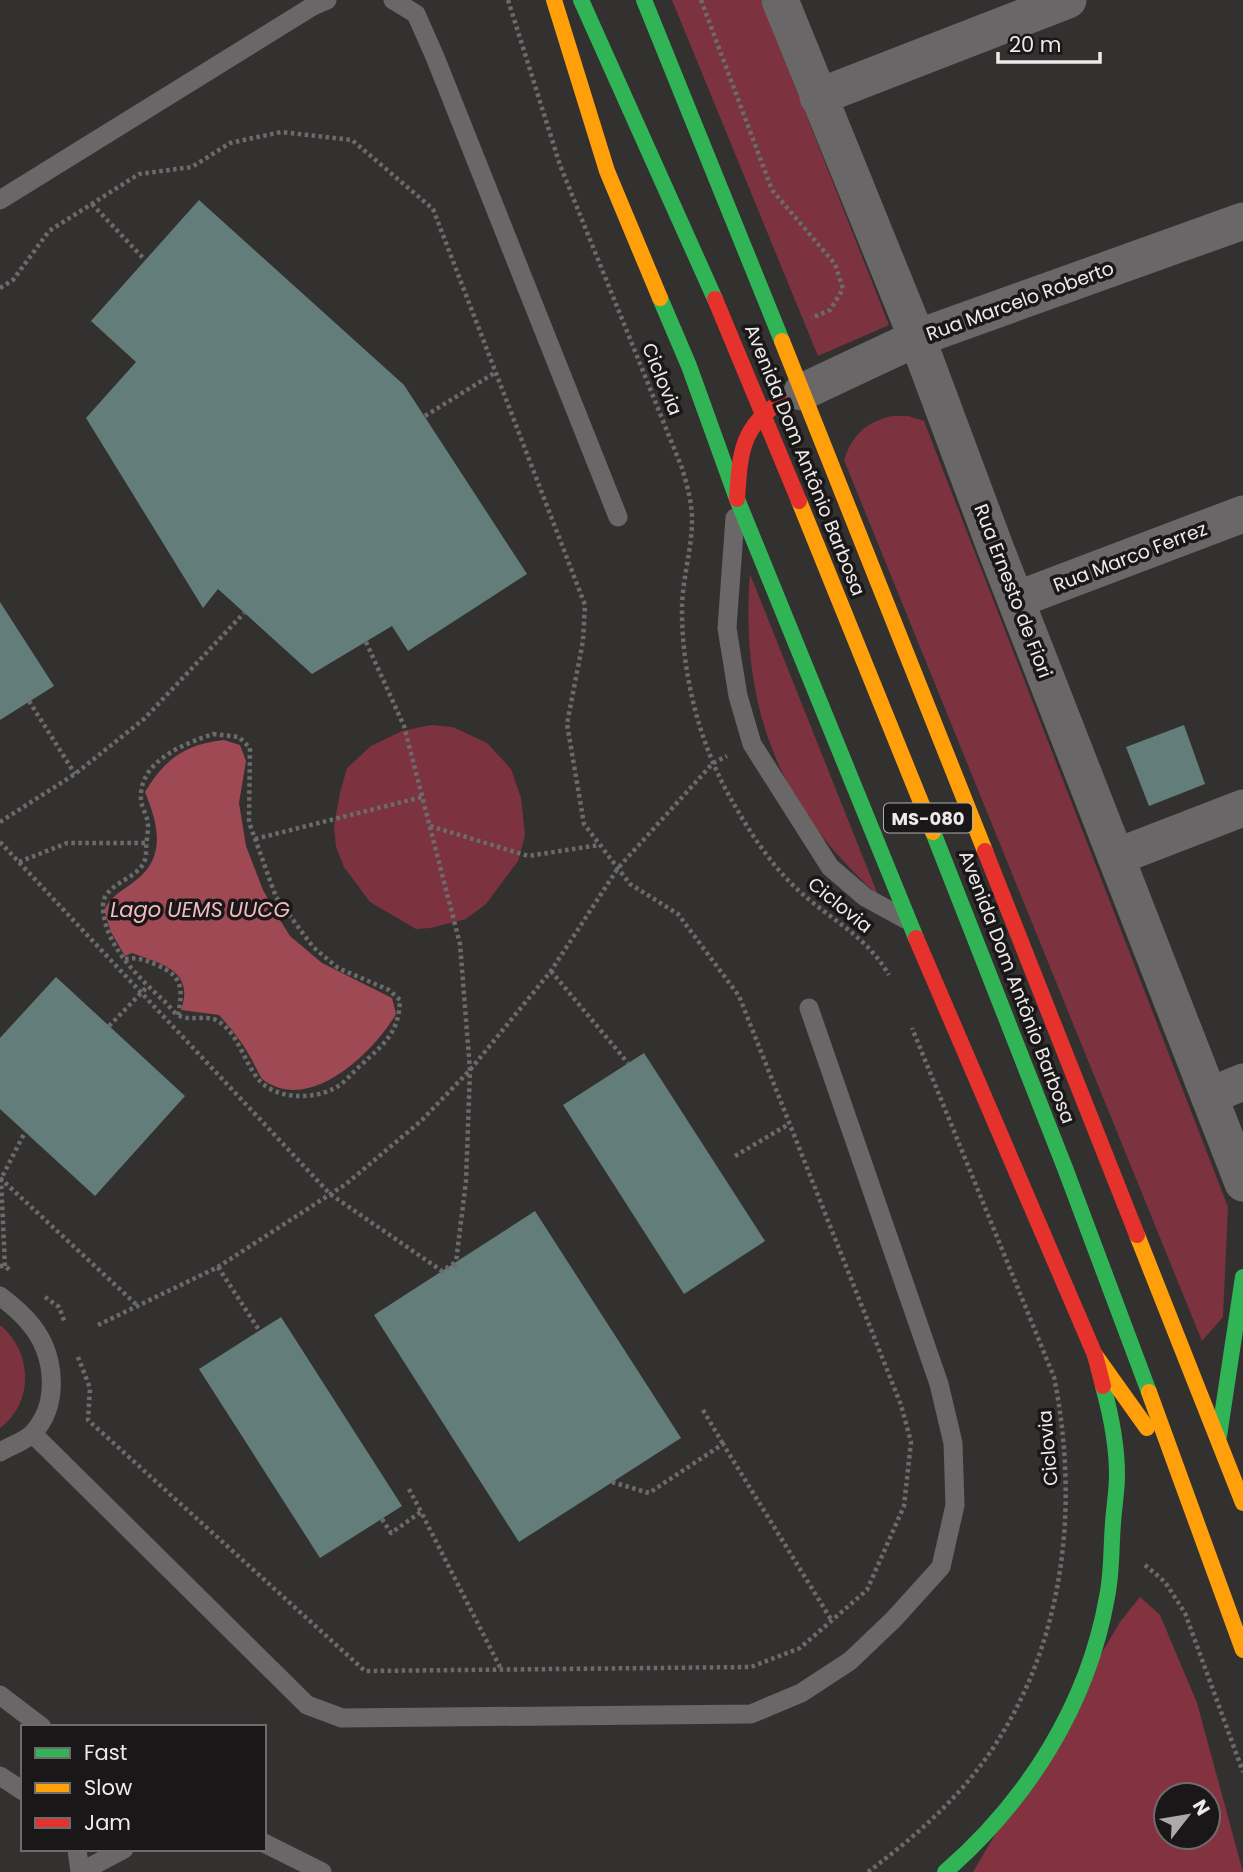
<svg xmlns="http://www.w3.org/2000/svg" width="1243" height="1872" font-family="Poppins,sans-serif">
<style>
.green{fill:#7c333f}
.forest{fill:#833340;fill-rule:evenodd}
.water{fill:#9f4955}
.building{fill:#637e7a}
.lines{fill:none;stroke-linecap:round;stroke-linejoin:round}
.path{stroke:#6c6b6b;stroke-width:4.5;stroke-dasharray:3.5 3.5;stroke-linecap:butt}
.lane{stroke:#696767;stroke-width:19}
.street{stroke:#696767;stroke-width:37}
.fast{stroke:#30b455;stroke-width:16}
.slow{stroke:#ff9f0a;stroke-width:16}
.jam{stroke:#e5322d;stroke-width:16}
.labels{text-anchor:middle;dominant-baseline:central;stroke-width:7;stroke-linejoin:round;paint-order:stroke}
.shield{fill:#1a1718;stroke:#aeabab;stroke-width:2}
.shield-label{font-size:18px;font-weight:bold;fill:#eeeaea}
.street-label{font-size:19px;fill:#eeeaea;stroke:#1a1718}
.water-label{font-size:21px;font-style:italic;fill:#f2bdc1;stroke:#1a1718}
</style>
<rect width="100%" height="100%" fill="#333030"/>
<!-- green -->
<g class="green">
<path d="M672 0H761L889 325 818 356Z"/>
<path d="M892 416H908L924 421 1228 1207 1223 1317 1202 1341 844 460C852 435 866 422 892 416Z"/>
<path d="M750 574 878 895C778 806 740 706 750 574Z"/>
<path d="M431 725 453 727 487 743 511 769 521 798 525 835 518 861 486 904 466 919 430 928 416 929 370 902 344 867 336 847 334 826 340 793 347 768 371 746 402 731Z"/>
<path d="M0 1325C33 1352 34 1403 0 1428Z"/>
</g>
<!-- forest -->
<path class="forest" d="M1140 1597 1160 1615 1197 1703 1243 1872H973L1120 1622ZM1166 1795H1208V1837H1166Z"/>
<!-- water -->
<path class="water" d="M224 740 240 745 246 761 239 803 246 846 263 890 280 920 290 936 322 963 392 998 396 1014C374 1052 311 1113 265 1081 260 1078 259 1073 256 1068 246 1047 235 1033 219 1015L181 1010C195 970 161 964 132 953L125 956 111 932 104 910C115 892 120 893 135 881 167 857 158 824 145 792 165 759 185 744 224 740Z"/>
<!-- building -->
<g class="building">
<path d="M199 200 404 385 527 574 408 651 392 626 312 674 218 589 203 608 86 418 136 362 91 321Z"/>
<path d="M0 602 54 686 0 720Z"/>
<path d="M1184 725 1205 784 1149 806 1126 747Z"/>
<path d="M56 977 185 1096 95 1196 0 1109V1038Z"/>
<path d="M644 1053 765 1241 684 1294 563 1105Z"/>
<path d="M535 1211 681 1438 519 1542 374 1315Z"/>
<path d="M281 1317 402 1506 320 1558 199 1369Z"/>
</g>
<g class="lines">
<!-- path -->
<g class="path">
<path d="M508 0 560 165 682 468C687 485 692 502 692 520 692 550 682 579 682 610 682 674 699 743 731 799 749 831 770 864 797 889 830 920 865 934 889 975"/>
<path d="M701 0 772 190 835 264 843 289 830 310 811 318"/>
<path d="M92 204 145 260"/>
<path d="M0 288 13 280 49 231 139 174 192 167 230 143 281 132 352 140 433 209 585 605 583 641 567 724 584 824 630 884 678 914 739 996 901 1405 911 1442 904 1506 867 1590 800 1648 751 1667 365 1671 88 1420 90 1388 78 1357"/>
<path d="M425 416 496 372"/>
<path d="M366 642 404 726 460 944 470 1070 466 1181 456 1262"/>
<path d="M29 701 75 774"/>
<path d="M213 734 239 737 250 748 249 822 276 897 313 947 338 968 389 990 400 1000C399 1033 384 1044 361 1065 353 1072 343 1085 333 1089 311 1100 276 1099 259 1080 244 1063 238 1031 216 1020 206 1015 190 1021 180 1016 174 1014 169 1005 164 1001 139 978 103 944 103 906 103 880 147 880 146 852 146 843 148 834 148 825 148 817 142 809 141 800 138 761 184 744 213 734Z"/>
<path d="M0 822 75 774 144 719 244 613"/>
<path d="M430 826 528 856 599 845"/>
<path d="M255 839 422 797"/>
<path d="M0 842 330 1194 442 1271 456 1262 453 1270"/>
<path d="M19 862 67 843H146"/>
<path d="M125 959C137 957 146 960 157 965 183 976 183 989 178 1015"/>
<path d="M551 971 628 1063"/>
<path d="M109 1026 148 986"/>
<path d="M735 1156 789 1124"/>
<path d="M0 1178 139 1307"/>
<path d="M0 1266H5L11 1271"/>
<path d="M5 1266 1 1179 25 1132"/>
<path d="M218 1267 259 1330"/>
<path d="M45 1297 59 1307 65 1323"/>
<path d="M98 1325 218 1267 346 1184 421 1121 470 1070 551 971 618 868 713 763 727 756"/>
<path d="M703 1410 723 1444"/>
<path d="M612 1482 649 1493 723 1444 832 1621"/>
<path d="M409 1489 421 1512"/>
<path d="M382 1519 391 1533 421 1512 501 1669"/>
<path d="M1145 1565 1165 1582 1185 1613 1243 1772"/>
<path d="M868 1872C916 1836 962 1796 995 1745 1066 1636 1079 1502 1054 1377L912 1028"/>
</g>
<!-- lane -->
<g class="lane">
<path d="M393 0 416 14 435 57 618 517"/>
<path d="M0 200 313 6 327 0"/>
<path d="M735 518 727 628 738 696 752 744 830 867 865 897 905 919"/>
<path d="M0 1296C12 1305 23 1314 32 1326 55 1355 60 1404 33 1433 26 1441 10 1446 0 1452"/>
<path d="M33 1434 307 1705 342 1718 751 1714 801 1693 850 1661 894 1619 941 1567 955 1505 953 1443 939 1384 809 1008"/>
<path d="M0 1695 42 1727"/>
<path d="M0 1776 23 1791"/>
<path d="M264 1843 322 1872"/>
<path d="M77 1849 80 1872"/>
<path d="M81 1872 124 1849"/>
</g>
<!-- street -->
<g class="street">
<path d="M780 0 917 338 995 547 1243 1183"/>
<path d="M818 97 1068 0"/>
<path d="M802 392 917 338 1243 221"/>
<path d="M1016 600 1243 514"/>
<path d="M1116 857 1243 808"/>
<path d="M1209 1096 1243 1082"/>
</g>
<!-- fast -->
<g class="fast">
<path d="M581 0 715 299"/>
<path d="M644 0 782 341"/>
<path d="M660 298 689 366 737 499 916 938"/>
<path d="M933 832 1065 1168 1149 1392"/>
<path d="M1219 1436 1243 1277"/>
<path d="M945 1872C1027 1801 1088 1705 1107 1597 1112 1573 1111 1548 1113 1523 1114 1507 1117 1491 1117 1475 1117 1445 1111 1415 1103 1386"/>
</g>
<!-- slow -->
<g class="slow">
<path d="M554 0 607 171 660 298"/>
<path d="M782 341 985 851"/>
<path d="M799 501 933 832"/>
<path d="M1137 1235 1243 1503"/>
<path d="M1095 1355 1147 1428"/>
<path d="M1149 1392 1243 1650"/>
</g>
<!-- jam -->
<g class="jam">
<path d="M715 299 799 501"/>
<path d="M737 499C740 456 740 426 781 402"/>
<path d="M985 851 1137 1235"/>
<path d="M916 938 1095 1355 1103 1386"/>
</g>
</g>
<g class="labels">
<!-- shield labels -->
<rect class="shield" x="884" y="803.5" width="88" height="29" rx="5"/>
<g class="shield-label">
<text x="928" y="818">MS-080</text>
</g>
<!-- street labels -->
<g class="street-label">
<text transform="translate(1020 301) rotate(-20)">Rua Marcelo Roberto</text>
<text transform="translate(662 379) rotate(68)">Ciclovia</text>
<text transform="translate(805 460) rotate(68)">Avenida Dom Antônio Barbosa</text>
<text transform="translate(1130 557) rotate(-21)">Rua Marco Ferrez</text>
<text transform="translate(1013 591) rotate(69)">Rua Ernesto de Fiori</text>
<text transform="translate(840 905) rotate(39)">Ciclovia</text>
<text transform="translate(1017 987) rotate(69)">Avenida Dom Antônio Barbosa</text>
<text transform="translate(1048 1448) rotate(-95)">Ciclovia</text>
</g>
<!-- water labels -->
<g class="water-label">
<text x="200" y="909">Lago UEMS UUCG</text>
</g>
</g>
<!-- legend -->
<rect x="21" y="1725" width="245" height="126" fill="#1a1718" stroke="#6f6b6c" stroke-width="2"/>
<rect x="35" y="1748" width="35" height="10" fill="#30b455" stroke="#6f6b6c" stroke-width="2"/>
<text x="84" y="1760" font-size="21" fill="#eeeaea">Fast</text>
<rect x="35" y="1783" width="35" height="10" fill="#ff9f0a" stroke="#6f6b6c" stroke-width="2"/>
<text x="84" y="1795" font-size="21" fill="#eeeaea">Slow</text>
<rect x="35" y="1818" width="35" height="10" fill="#e5322d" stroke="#6f6b6c" stroke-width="2"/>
<text x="84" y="1830" font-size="21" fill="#eeeaea">Jam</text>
<!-- north arrow -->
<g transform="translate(1187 1816) rotate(59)"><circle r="33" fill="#1a1718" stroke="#6f6b6c" stroke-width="2"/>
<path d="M0-5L12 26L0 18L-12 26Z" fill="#ada9a9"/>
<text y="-10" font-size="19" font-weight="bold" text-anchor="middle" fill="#eeeaea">N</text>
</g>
<!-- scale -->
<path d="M998 52v10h102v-10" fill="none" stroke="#eeeaea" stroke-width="3.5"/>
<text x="1009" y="52" font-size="21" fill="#eeeaea" stroke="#1a1718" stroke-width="5" paint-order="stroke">20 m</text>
</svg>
